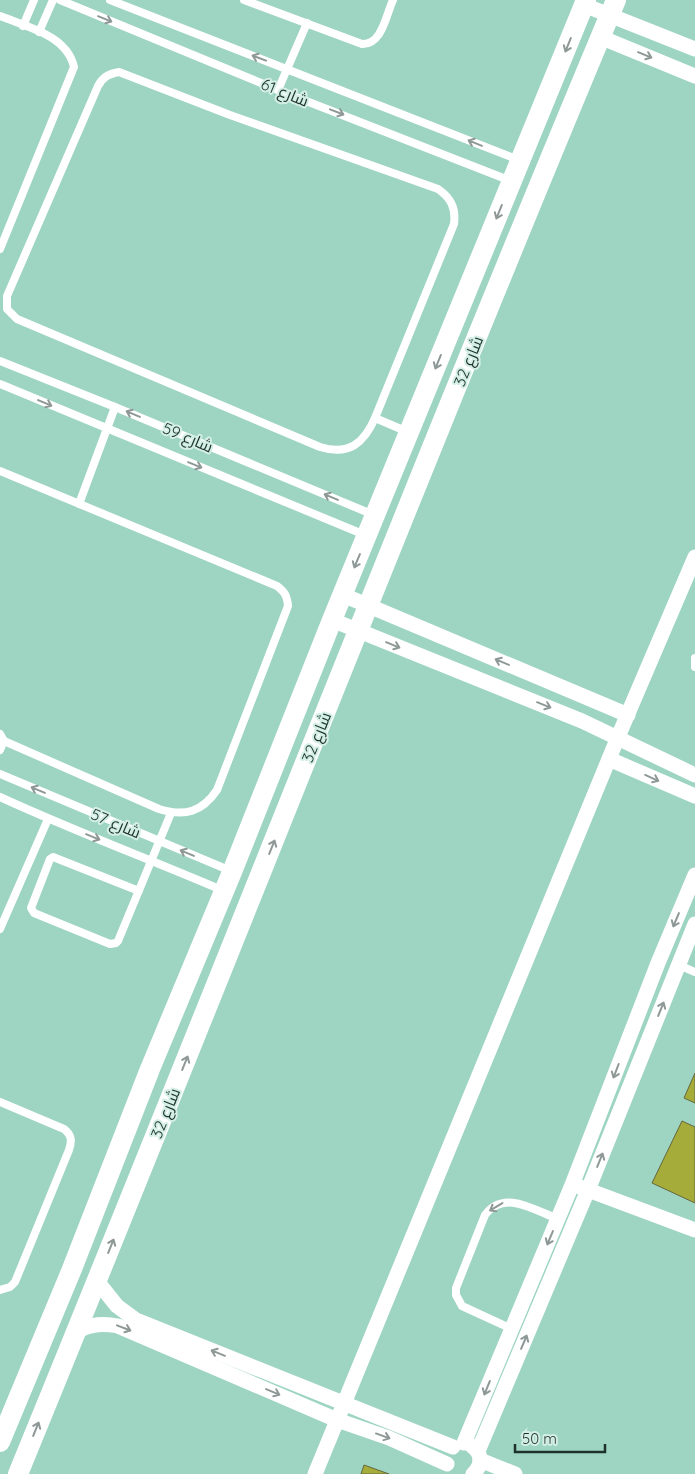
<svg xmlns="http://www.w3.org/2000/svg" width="695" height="1474" font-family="Quicksand,Cairo,sans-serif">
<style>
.building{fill:#a6ac3a;stroke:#64673d}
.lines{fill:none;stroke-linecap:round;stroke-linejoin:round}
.lane{stroke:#fff;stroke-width:8}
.street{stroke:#fff;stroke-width:15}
.secondary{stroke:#fff;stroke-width:20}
.oneway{stroke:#8e9896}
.labels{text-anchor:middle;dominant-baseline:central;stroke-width:4;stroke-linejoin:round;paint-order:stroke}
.street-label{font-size:16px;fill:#1d322c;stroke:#d4efe5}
</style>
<rect width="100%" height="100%" fill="#9ed5c2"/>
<!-- building -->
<g class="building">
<path d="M695 1073V1103L684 1098Z"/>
<path d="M682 1121 695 1127V1203L652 1183Z"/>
<path d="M364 1465 389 1474H361Z"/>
</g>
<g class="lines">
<!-- lane -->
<g class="lane">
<path d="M60 0 278 90 511 181"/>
<path d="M110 0 519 160"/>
<path d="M244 0 362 44C382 45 386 15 393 0"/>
<path d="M0 16C27 27 67 35 74 67L0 249"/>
<path d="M23 26 34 0"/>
<path d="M39 32 53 0"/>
<path d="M119 72 230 115 438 189C451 198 456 208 454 224L375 418C364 443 349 456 320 447L17 319 7 309V296L98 86C103 77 108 74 119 72Z"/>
<path d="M278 90 307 23"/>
<path d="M0 361 115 407 374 515"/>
<path d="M0 384 365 535"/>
<path d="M375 418 408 432"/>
<path d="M0 471 277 586C285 592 287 596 288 606L217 790C202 812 185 817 159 809L4 741 0 734"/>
<path d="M79 504 115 407"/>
<path d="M695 658V667"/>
<path d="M0 750 4 741"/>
<path d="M0 774 231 871"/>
<path d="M0 797C74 831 149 859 224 891"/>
<path d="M139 891 53 857 50 859 31 908 34 913 110 944 116 943 118 941 171 813"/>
<path d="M0 929 48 819"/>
<path d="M679 965 695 972"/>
<path d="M0 1102 64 1129C72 1135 72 1141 69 1150L15 1282 10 1287 0 1290"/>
<path d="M512 1329 462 1306 456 1295V1288L485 1215C504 1189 534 1210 558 1219"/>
</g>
<!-- street -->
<g class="street">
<path d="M584 5 695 49"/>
<path d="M600 37 695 76"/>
<path d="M343 595 628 715"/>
<path d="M332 620 582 721 695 775"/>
<path d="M609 759 695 796"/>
<path d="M580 1187 695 1230"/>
<path d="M97 1281 117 1306 136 1320 453 1447"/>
<path d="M77 1331C92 1324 103 1323 118 1326L337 1420 389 1438 447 1464"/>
<path d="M464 1443 572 1185 658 963 695 875"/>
<path d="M472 1446C482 1453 483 1465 473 1474"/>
<path d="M478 1451 588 1190 695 924"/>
<path d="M480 1460 515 1474"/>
<path d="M315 1474 618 737 695 557"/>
</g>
<!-- secondary -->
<g class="secondary">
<path d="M0 1442 72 1269 150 1069 232 872 332 620 586 0"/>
<path d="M18 1474C219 984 411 489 616 0"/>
</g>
</g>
<!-- one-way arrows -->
<defs><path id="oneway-shaft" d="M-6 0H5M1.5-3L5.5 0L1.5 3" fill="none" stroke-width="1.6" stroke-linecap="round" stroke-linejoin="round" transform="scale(1.25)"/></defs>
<g class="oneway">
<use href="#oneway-shaft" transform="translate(105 19) rotate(22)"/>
<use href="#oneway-shaft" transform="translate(568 45) rotate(112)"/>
<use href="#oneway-shaft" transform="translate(645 55) rotate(22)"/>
<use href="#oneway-shaft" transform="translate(259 58) rotate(-159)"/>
<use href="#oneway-shaft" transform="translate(337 112) rotate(21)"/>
<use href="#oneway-shaft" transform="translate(475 143) rotate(-158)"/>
<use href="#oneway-shaft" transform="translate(499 212) rotate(112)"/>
<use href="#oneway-shaft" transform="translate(438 362) rotate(112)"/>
<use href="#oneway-shaft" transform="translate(45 403) rotate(23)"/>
<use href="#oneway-shaft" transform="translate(133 414) rotate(-157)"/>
<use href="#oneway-shaft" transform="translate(195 465) rotate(22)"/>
<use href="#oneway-shaft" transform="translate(331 497) rotate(-157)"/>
<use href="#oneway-shaft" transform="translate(357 561) rotate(113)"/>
<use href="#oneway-shaft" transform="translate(393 645) rotate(22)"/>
<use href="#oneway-shaft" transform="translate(502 662) rotate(-157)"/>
<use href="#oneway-shaft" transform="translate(544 705) rotate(22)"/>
<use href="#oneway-shaft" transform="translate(652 778) rotate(24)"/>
<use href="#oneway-shaft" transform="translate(38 790) rotate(-157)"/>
<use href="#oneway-shaft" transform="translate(93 837) rotate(22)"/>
<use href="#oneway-shaft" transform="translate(272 847) rotate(-68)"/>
<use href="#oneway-shaft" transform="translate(187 853) rotate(-157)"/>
<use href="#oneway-shaft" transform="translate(676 920) rotate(113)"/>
<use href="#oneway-shaft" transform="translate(661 1009) rotate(-68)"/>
<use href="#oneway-shaft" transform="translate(185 1063) rotate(-68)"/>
<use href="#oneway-shaft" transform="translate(616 1071) rotate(111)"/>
<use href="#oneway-shaft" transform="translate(600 1160) rotate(-68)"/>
<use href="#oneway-shaft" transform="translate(496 1207) rotate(149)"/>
<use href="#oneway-shaft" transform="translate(550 1238) rotate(113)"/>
<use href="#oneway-shaft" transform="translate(111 1246) rotate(-68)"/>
<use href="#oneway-shaft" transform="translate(124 1328) rotate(21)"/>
<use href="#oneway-shaft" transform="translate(524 1342) rotate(-67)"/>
<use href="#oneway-shaft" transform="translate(218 1353) rotate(-158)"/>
<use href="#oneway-shaft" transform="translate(487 1388) rotate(112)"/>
<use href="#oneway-shaft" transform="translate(273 1392) rotate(23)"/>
<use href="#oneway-shaft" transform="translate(36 1429) rotate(-68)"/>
<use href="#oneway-shaft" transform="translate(383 1436) rotate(20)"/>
</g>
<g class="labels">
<!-- street labels -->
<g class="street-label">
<text transform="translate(285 92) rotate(22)">شارع 61</text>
<text transform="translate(468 361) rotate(-68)">شارع 32</text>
<text transform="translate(188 437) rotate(23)">شارع 59</text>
<text transform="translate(316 737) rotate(-68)">شارع 32</text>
<text transform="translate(116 823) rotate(23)">شارع 57</text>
<text transform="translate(165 1113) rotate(-68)">شارع 32</text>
</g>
</g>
<!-- scale -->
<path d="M515 1444v8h90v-8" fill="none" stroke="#1d322c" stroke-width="2.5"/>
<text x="522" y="1444" font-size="15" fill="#1d322c" stroke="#d4efe5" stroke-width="4" paint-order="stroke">50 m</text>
</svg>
